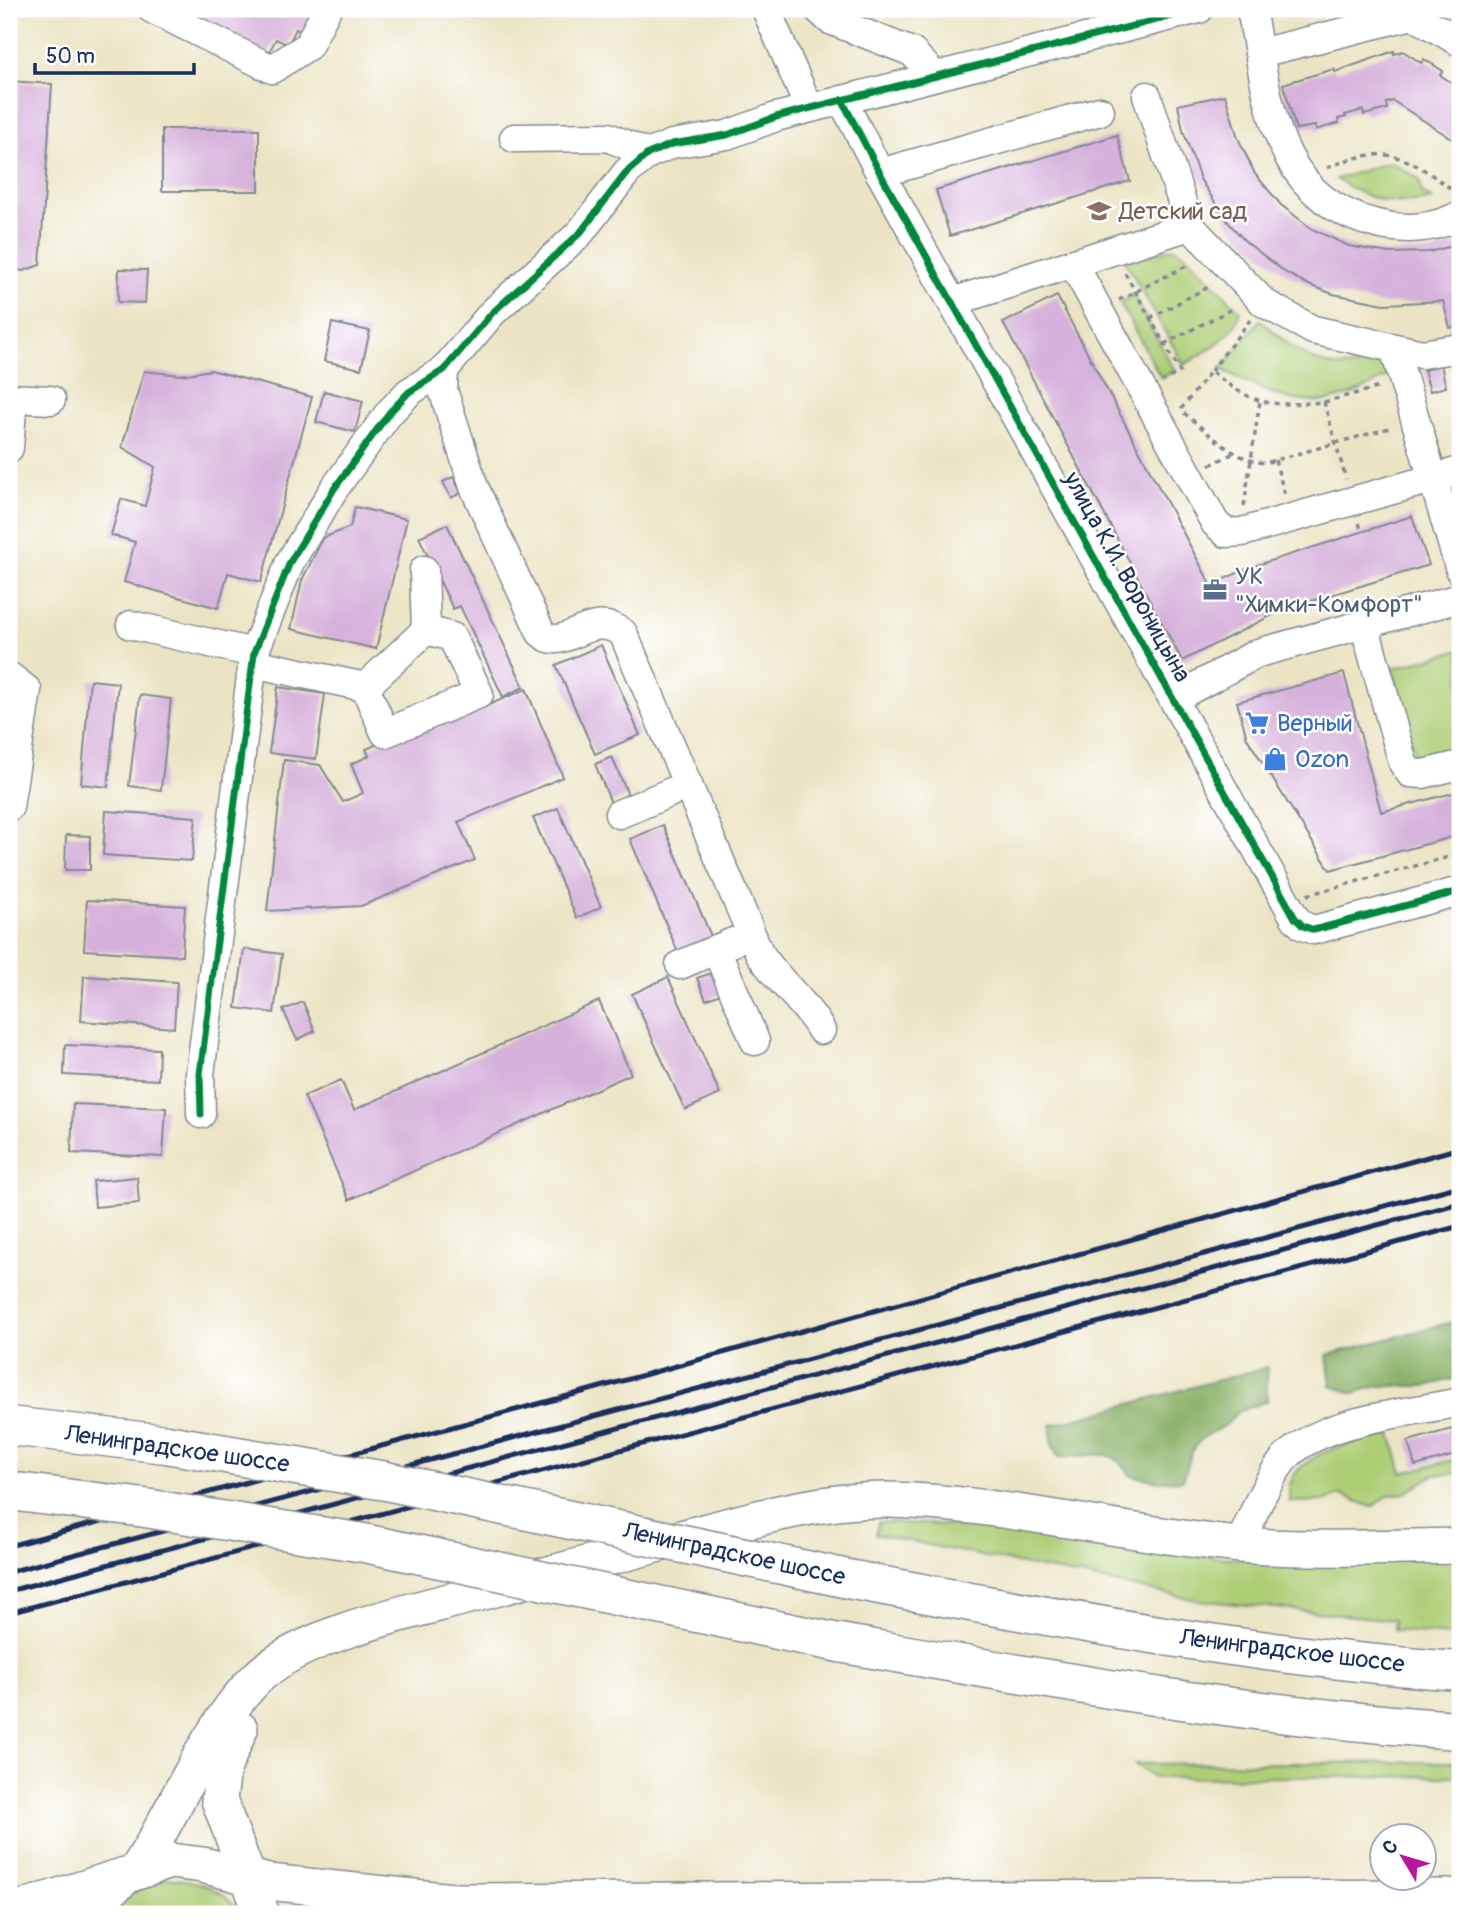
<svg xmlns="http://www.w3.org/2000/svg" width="1469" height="1923" font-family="Pangolin,sans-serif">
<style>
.green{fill:#aece76;stroke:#647e6a;stroke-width:2}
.forest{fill:#8ab167;stroke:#527062;stroke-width:2}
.building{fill:#d6b1db}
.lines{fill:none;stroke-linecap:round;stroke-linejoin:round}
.minor-casing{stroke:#838a91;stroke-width:31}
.major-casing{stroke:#838a91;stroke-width:38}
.highway-casing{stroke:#838a91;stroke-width:41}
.path{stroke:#838a91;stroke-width:3.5;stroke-dasharray:5 5;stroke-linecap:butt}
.minor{stroke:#fff;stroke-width:28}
.major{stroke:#fff;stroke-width:35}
.highway{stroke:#fff;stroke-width:38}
.rail{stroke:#1b2f5e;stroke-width:5}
.highway-bridge-casing{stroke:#838a91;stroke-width:41;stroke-linecap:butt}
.highway-bridge{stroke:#fff;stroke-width:38}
.cycleway-casing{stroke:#fff;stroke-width:11}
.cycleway{stroke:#00873e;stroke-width:7}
.labels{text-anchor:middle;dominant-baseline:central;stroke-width:5;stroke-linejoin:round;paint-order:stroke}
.education-label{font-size:24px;fill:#785e54;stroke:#fff;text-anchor:start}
.service-label{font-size:24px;fill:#4e5e75;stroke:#fff;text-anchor:start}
.street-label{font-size:24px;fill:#1b2f5e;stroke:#fff}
.shop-label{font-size:24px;fill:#366cbe;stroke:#fff;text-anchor:start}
</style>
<rect width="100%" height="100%" fill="#fff"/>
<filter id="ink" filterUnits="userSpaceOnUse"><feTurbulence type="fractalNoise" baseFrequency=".0143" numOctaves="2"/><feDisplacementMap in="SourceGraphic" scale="14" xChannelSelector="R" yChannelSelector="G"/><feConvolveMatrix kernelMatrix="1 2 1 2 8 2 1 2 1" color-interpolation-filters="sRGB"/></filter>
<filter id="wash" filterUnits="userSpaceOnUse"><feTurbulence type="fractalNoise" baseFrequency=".00686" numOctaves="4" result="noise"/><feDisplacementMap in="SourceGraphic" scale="28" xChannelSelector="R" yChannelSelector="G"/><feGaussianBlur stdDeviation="1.57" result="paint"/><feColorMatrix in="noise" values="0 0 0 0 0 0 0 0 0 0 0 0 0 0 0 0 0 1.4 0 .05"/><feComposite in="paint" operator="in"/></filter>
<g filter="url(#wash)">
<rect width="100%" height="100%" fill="#ebe4c4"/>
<!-- green -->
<g class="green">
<path d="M1390 162 1419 179 1422 193 1432 199C1394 208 1368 200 1336 179Z"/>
<path d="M1174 248 1186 255 1240 311C1239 334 1202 354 1184 365L1125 261Z"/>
<path d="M1133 295 1175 371 1161 378 1120 303Z"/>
<path d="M1260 320C1305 359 1327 378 1388 360L1399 369C1325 417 1295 408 1221 369Z"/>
<path d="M1460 650V752L1417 763 1393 668Z"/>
<path d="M1391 1434 1402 1473 1460 1458V1473L1434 1475 1405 1493 1389 1495 1372 1507 1341 1495 1322 1501 1290 1502C1279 1453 1358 1442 1391 1434Z"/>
<path d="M878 1522 1003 1527 1101 1544 1239 1559 1460 1558V1636L1393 1630 1394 1620 1197 1600 875 1534Z"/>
<path d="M1460 1762V1776L1154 1778 1135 1764Z"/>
<path d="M165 1878C198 1880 222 1886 241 1914H108L124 1896Z"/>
</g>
<!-- forest -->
<g class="forest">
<path d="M1460 1320V1377L1426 1386H1378L1353 1393 1331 1386 1327 1355Z"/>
<path d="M1267 1367V1401L1237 1412 1227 1424 1201 1439 1192 1452 1183 1480 1158 1481 1130 1475C1111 1442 1089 1459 1058 1457L1051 1442V1425Z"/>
</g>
<g id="blocks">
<!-- building -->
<g class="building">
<path d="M198 9H319L306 35 296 29 288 45 276 39 268 54 194 17Z"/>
<path d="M1394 51V54L1403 51 1421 63 1424 59 1443 71 1440 75 1460 88V144L1393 101 1386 103 1387 109 1364 115 1363 110 1345 115 1346 117 1338 119 1339 123 1316 130 1315 126 1296 129 1283 84 1334 69 1335 72Z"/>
<path d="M9 81 52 84 40 265 23 271 9 268Z"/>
<path d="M1225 95 1238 138 1255 174 1281 205 1312 229 1349 246 1389 253 1429 252 1460 244V325L1450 328 1443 301 1384 304 1333 294 1309 285 1286 273 1245 241 1228 222 1200 179 1183 130 1178 105Z"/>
<rect x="162" y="129" width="97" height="62"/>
<path d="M1117 135 1130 181 950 236 936 190Z"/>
<path d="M119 269 147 270 145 303 118 302Z"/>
<path d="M1057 296 1211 585 1251 567 1412 516 1429 565 1282 610 1182 661 1003 323Z"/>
<path d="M332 323 370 331 361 369 324 361Z"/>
<path d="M1441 365 1446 387 1430 391 1424 370Z"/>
<path d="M211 370 312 397 261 582 228 573 218 608 124 582 135 542 111 535 121 499 145 506 155 467 122 447 144 371 181 375Z"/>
<path d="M324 391 363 401 355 432 316 422Z"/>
<path d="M453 477 461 493 451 498 443 482Z"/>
<path d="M355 507 407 519 376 649 291 629 302 580 323 538 350 527Z"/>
<path d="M447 524 524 687 503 697 460 606 453 609 419 537Z"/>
<path d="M601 645 640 735 595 754 556 665Z"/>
<path d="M1344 673 1381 812 1460 791V835L1330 870 1247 738 1237 702Z"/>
<path d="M90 680 118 683 108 787 81 784Z"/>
<path d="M278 687 325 694 316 759 269 753Z"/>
<path d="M526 689 563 777 458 822 475 860 361 906 267 911 284 760 320 765 343 802 363 793 351 764 369 756 366 749 413 729 416 736Z"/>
<path d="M140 695 171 699 161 790 129 786Z"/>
<path d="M612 757 628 795 611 803 595 764Z"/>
<path d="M558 808 601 907 577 918 533 818Z"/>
<path d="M106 811 196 817 192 861 103 855Z"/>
<path d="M663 825 714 943 680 957 630 839Z"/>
<path d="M66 835 90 836V870H65Z"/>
<path d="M87 900 185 906 182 956 84 950Z"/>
<path d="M244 949 282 954 274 1013 236 1008Z"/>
<path d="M720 970 728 991 706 1000 697 978Z"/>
<path d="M84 976 177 982 174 1028 81 1021Z"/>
<path d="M668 977 720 1094 685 1110 632 994Z"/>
<path d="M599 1001 631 1074 349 1200 304 1096 341 1080 354 1110Z"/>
<path d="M303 1002 315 1031 297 1040 283 1010Z"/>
<path d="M65 1045 159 1049 158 1080 64 1075Z"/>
<path d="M73 1104 166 1108 163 1157 71 1153Z"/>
<path d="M137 1177 139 1203 95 1207 93 1181Z"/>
<path d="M1452 1429 1459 1454 1415 1466 1408 1441Z"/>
</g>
</g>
</g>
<g filter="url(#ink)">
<use href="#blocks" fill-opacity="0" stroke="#838a91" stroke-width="2"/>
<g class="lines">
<!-- minor casing -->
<g class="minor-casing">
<g id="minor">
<path d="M152 9 272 69 308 46 327 9"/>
<path d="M766 9 809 108"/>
<path d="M818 9 830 20 912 52 935 76"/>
<path d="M1251 9C1269 98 1271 198 1377 224 1405 231 1435 229 1460 215"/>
<path d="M1260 53 1413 15 1460 42"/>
<path d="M842 100 880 173 1295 918 1303 926 1314 930 1460 891"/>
<path d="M514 138 608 137 648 154"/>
<path d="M880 173 1100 111"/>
<path d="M1190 226 1264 303 1313 330 1422 354 1460 348"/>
<path d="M1074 265 1215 523 1226 533 1242 532 1460 471"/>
<path d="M952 302 1190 226 1147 96"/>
<path d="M1394 348 1460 570"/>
<path d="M444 370 443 390 474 487 541 633C565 655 588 608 623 633L759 952C777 981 804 1000 821 1030"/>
<path d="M9 398 51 400"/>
<path d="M9 448 13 398"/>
<path d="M1364 624 1403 763 1410 773 1423 774 1460 765"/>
<path d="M131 625 254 653"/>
<path d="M253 663 365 687 385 733 479 694 452 637 426 630 424 570"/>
<path d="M9 676 27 690 9 807"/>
<path d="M365 687 426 630"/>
<path d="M1173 699 1258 653 1460 598"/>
<path d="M619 814 688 785"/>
<path d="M716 949 755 1041"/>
<path d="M680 965 733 942"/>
<path d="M201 1114 200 1074 254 653 290 562 334 489 389 413 409 392 444 370 492 313 580 233 627 172 648 154 672 144 727 135 776 117 1199 9"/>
<path d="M1239 1545C1252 1518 1263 1488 1281 1463 1313 1420 1410 1413 1460 1402"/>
</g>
</g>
<!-- major casing -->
<g class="major-casing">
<g id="major">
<path d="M240 1729 223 1769 219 1800 262 1914"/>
<path d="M137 1870C178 1808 204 1730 258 1677 304 1633 414 1611 476 1594 544 1575 613 1557 681 1538 749 1520 819 1499 890 1500 1007 1503 1123 1534 1240 1545 1313 1551 1387 1547 1460 1546"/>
<path d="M9 1912 125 1875"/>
<path d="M92 1914 102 1897 128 1875 170 1861 203 1865 268 1882 453 1901 1460 1897"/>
</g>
</g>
<!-- highway casing -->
<g class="highway-casing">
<g id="highway">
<path d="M853 1580C1053 1618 1256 1657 1460 1671"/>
<path d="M839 1643C1045 1679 1252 1717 1460 1730"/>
</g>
</g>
<!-- path -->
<g class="path">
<path d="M1327 168C1386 143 1406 155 1454 191"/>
<path d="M1125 273 1180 372 1163 381"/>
<path d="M1119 300 1190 264"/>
<path d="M1150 318 1212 285"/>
<path d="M1164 344 1234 308"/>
<path d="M1211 371 1250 320"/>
<path d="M1324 402 1380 387"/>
<path d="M1181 409 1211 371C1255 407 1269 406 1324 402L1346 479"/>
<path d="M1184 413C1208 432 1233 460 1265 463L1393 427"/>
<path d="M1275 460 1285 496"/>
<path d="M1210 465 1234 453"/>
<path d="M1244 506 1260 401"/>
<path d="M1359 523 1362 532"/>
<path d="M1307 895 1460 854"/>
</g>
<!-- minor -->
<use href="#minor" class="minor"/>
<!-- major -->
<use href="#major" class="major"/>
<!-- highway -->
<use href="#highway" class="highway"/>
<!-- rail -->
<g class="rail">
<path d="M9 1546 579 1393 1460 1148"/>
<path d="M9 1572 1460 1186"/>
<path d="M9 1591 1460 1203"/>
<path d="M9 1613 1460 1226"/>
</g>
<!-- highway-bridge casing -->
<g class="highway-bridge-casing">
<g id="highway-bridge">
<path d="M9 1426 166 1444 386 1481 853 1580"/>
<path d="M9 1491 145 1508 364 1543 839 1643"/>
</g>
</g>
<!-- highway-bridge -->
<use href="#highway-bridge" class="highway-bridge"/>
<!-- cycleway casing -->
<g class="cycleway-casing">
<g id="cycleway">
<path d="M842 100 880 173 1295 918 1303 926 1314 930 1460 891"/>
<path d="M201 1114 200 1074 254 653 290 562 334 489 389 413 409 392 444 370 492 313 580 233 627 172 648 154 672 144 727 135 776 117 1199 9"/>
</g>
</g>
<!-- cycleway -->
<use href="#cycleway" class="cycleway"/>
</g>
</g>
<!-- icons -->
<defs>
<g id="school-bare" transform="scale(1.89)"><path d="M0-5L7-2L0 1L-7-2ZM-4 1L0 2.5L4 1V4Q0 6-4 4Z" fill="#8d6e63" stroke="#fff" stroke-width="2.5" paint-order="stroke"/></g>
<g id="office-bare" transform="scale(1.89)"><path d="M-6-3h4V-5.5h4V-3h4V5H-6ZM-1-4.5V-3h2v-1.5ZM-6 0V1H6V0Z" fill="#5c6f8a" stroke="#fff" stroke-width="2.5" paint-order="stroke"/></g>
<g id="supermarket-bare" transform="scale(1.89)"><path d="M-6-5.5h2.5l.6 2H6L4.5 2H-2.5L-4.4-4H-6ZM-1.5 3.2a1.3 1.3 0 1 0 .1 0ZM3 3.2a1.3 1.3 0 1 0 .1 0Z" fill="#3f7fe0" stroke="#fff" stroke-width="2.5" paint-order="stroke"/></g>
<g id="shop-bare" transform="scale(1.89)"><path d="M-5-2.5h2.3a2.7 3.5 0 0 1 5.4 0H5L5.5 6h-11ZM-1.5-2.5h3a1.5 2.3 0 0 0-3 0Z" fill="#3f7fe0" stroke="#fff" stroke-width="2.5" paint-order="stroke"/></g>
</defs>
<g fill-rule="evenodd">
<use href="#school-bare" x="1099" y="211"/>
<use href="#office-bare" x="1215" y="590"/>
<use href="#supermarket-bare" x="1257" y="723"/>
<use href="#shop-bare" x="1275" y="759"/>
</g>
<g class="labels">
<!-- education labels -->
<g class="education-label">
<text x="1119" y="211">Детский сад</text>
</g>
<!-- service labels -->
<g class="service-label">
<text x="1235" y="576">УК<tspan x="1235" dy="28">"Химки-Комфорт"</tspan></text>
</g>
<!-- street labels -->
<g class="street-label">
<text transform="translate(1127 577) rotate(61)">улица К.И. Вороницына</text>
<text transform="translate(177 1449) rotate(8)">Ленинградское шоссе</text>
<text transform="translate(734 1554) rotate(12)">Ленинградское шоссе</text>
<text transform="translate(1292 1651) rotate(7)">Ленинградское шоссе</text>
</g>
<!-- shop labels -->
<g class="shop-label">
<text x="1277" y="723">Верный</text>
<text x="1295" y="759">Ozon</text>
</g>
</g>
<!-- margin -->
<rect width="1469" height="1923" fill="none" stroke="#fff" stroke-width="35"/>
<!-- north arrow -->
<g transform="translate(1403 1857) rotate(308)"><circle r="33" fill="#ffffff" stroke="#a4acbf" stroke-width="2"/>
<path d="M0-5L12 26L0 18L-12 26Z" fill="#b5179e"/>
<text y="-10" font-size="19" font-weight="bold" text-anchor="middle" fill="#1b2f5e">С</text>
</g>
<!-- scale -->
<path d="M35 63v10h159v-10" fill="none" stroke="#1b2f5e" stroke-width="3.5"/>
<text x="46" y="63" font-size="21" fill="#1b2f5e" stroke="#ffffff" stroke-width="5" paint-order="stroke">50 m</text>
</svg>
